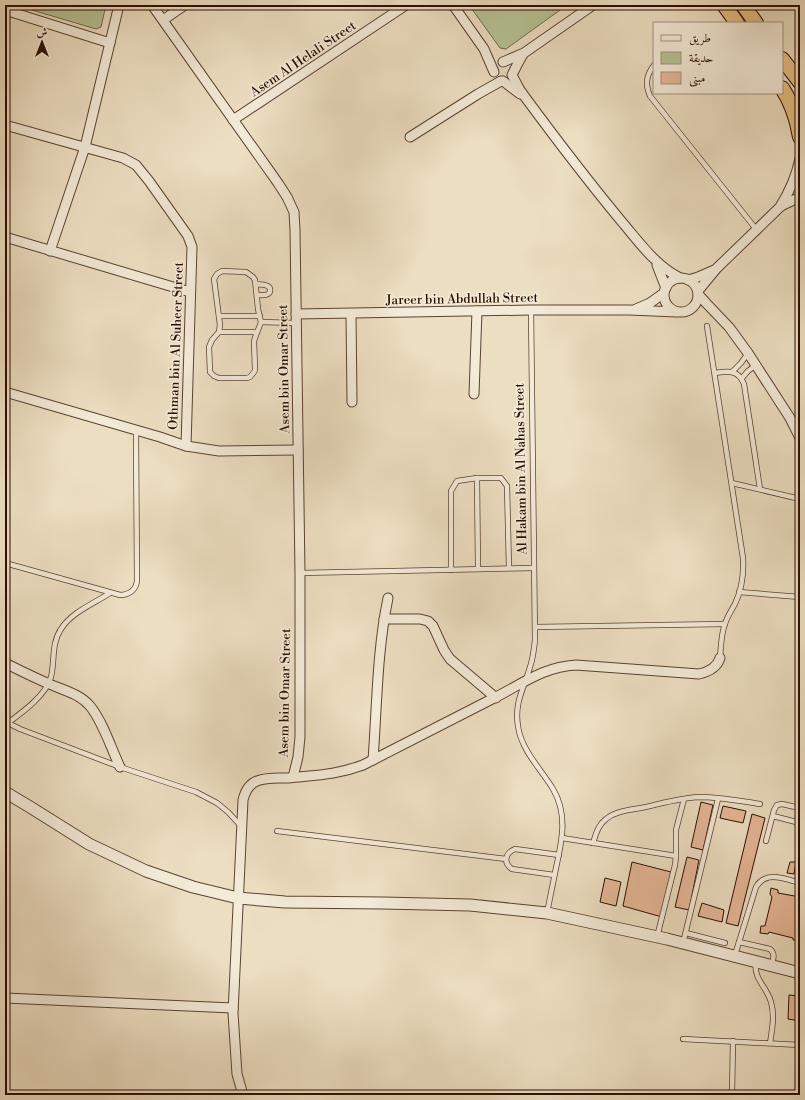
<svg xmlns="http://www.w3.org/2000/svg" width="805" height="1100" font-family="'Libre Bodoni',Amiri,serif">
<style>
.green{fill:#b6c294;stroke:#70684b}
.building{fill:#e6b696;stroke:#2b0e02}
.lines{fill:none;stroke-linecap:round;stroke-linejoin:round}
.service-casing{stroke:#5b4232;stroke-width:6}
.minor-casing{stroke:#5b4232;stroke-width:11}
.tertiary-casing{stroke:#5b4232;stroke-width:13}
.trunk-casing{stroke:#2b0e02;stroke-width:16}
.service{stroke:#f3ead7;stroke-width:4.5}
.minor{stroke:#f3ead7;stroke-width:9}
.tertiary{stroke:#f3ead7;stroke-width:11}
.trunk{stroke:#e6bf80;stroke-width:14}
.labels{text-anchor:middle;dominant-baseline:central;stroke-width:3.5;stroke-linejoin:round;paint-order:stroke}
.street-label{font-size:13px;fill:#2b0e02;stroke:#f3ead7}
</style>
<rect width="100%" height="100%" fill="#ecdec1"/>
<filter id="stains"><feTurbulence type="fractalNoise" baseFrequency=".005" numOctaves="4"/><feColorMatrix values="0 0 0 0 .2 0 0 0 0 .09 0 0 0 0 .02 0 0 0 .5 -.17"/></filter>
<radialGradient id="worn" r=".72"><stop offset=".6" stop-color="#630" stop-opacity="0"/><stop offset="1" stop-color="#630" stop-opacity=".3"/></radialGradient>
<!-- green -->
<g class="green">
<path d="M15 5H106L101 27 96 29Z"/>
<path d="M469 5H567L506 49 500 48Z"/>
</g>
<!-- building -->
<g class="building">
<path d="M701 802 713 805 703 850 691 847Z"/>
<path d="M723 806 746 811 743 823 720 818Z"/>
<path d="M752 814 765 818 738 926 726 923Z"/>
<path d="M687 857 699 860 689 910 675 907Z"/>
<path d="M632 862 671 872 662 917 623 906Z"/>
<path d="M790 862H796L794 874 787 873Z"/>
<path d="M605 878 621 882 616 906 600 902Z"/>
<path d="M771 888 778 890V893L800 897V926L798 935 800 936V941L793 940V938L769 932 768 934 760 933 761 926H765L772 897 770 894Z"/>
<path d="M702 903 724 910 722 922 698 916Z"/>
<path d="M789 995 800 996V1021L788 1019Z"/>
</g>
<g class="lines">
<!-- service casing -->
<g class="service-casing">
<g id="service">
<path d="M654 65C646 76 645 84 650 96L756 229"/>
<path d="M222 271 246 272 253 277 255 280 258 309 261 322 260 325 256 335 254 341 255 370 254 372 250 377 247 378H219L214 376 210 372 209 347 212 340 219 332 220 325 214 279 217 274Z"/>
<path d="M256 284C259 285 265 284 267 286 271 287 271 292 268 294 265 296 260 295 257 295"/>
<path d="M531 310 535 640C534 649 533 659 530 667 524 688 514 703 518 726 521 750 541 769 553 789 568 814 562 841 556 868 553 883 550 898 547 913"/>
<path d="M219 316H260"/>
<path d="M261 322 296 323"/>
<path d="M707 326 743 558C744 575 742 589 735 604 731 611 727 617 725 624 721 634 721 647 720 658"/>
<path d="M219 332H257"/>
<path d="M732 372 741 363 748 353"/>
<path d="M715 373C728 371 738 369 744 384L760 489"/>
<path d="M742 378 748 371 756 365"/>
<path d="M477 478 478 569"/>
<path d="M732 483 800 499"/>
<path d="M5 563 120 595C129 595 136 590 137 581L136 431"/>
<path d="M451 570V491L457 481 477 478H501L507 486 509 568"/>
<path d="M300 573 533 568"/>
<path d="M739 592 800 597"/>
<path d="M535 627 725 624"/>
<path d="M5 719 8 723 20 729 120 767 196 792 217 803 228 812 241 826"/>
<path d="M5 725C20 714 46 696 51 677 55 661 51 644 61 629 72 612 93 604 110 593"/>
<path d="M773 816 800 823"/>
<path d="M277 831 506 859"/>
<path d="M562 838 676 856"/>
<path d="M766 841 774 810 777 805 782 804 800 808"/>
<path d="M593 843C596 834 598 825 606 819 616 811 629 810 641 808 660 804 679 798 699 797 719 797 740 801 760 804"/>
<path d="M554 875 512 869C503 863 505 853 515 849L559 855"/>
<path d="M686 933 725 943"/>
<path d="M657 937 675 865 676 856V830L684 799"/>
<path d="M739 942 770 949C776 954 773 960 771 966"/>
<path d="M683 943 718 799"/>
<path d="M735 955 756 887C766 870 785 879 800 883"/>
<path d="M756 962C753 979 767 987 771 1002 775 1016 772 1030 770 1043"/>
<path d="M683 1039 800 1045"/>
<path d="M732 1095 733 1041"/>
</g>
</g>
<!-- minor casing -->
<g class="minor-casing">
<g id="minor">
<path d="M152 5 278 183 287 197 294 212 295 230 300 573V737L298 757 293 777"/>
<path d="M453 5 484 49 494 72"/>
<path d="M5 10 110 43"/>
<path d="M163 20 185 5"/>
<path d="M503 62 524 53 593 5"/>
<path d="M513 73 518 63 523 54"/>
<path d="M512 75 520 90 525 97C556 139 588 181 622 222 640 243 655 265 680 278"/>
<path d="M503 81 520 94"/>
<path d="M233 120 406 5"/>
<path d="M5 125 123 158 136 165 149 181 188 236 192 247 186 446"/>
<path d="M410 137 478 94 501 81"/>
<path d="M781 206 800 197"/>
<path d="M5 237 190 292"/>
<path d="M50 251 85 147 119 5"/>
<path d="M657 265 666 288"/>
<circle cx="681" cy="295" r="17"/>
<path d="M688 280 698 277 714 270"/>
<path d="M698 291 717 268 780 207C790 191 796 177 800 159"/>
<path d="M698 294 707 304 729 327 748 353 790 418 800 438"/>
<path d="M636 309 650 303 664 293"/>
<path d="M296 314 531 310H629L677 312"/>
<path d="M351 314 352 402"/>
<path d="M5 392 160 437 186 446 219 451 298 450"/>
<path d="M474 394 477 311"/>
<path d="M384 619H420L428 621 433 626 444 650 450 659 496 698"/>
<path d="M5 663C19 670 33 677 47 683 62 690 79 693 90 706 103 722 111 748 120 767"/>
<path d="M373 760C377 706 377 651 388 598"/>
<path d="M5 998 233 1008"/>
<path d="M243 1095 237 1074 233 1013 243 800C245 792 249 784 257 781 266 777 278 778 288 778 316 775 336 775 363 765 406 743 449 721 492 699 521 685 542 667 576 665L699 674C708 672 717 668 720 658"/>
</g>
</g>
<!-- tertiary casing -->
<g class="tertiary-casing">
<path id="tertiary" d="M5 792 30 807 89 844 146 871 193 887 238 898 285 902 383 903 470 905 547 913 667 939 800 973"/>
</g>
<!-- trunk casing -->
<g class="trunk-casing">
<g id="trunk">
<path d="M724 5 737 23"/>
<path d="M743 5 756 23"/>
<path d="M782 59 800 82"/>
<path d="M782 88C792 103 797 119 800 137"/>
</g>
</g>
<!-- service -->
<use href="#service" class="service"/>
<!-- minor -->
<use href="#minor" class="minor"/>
<!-- tertiary -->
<use href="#tertiary" class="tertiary"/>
<!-- trunk -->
<use href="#trunk" class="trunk"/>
</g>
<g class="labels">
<!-- street labels -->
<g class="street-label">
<text transform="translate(303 59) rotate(-34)">Asem Al Helali Street</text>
<text transform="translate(462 299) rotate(-1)">Jareer bin Abdullah Street</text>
<text transform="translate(176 346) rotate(-88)">Othman bin Al Suheer Street</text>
<text transform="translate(284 369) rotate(-91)">Asem bin Omar Street</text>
<text transform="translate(521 469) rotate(-91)">Al Hakam bin Al Nahas Street</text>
<text transform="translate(285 693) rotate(-89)">Asem bin Omar Street</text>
</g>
</g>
<!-- margin -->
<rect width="805" height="1100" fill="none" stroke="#ecdec1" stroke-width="20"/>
<rect x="6" y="6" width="793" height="1088" fill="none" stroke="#2b0e02" stroke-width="2"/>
<rect x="10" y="10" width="785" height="1080" fill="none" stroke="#2b0e02"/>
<!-- legend -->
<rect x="653" y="22" width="130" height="72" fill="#f3ead7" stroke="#a39282"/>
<rect x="661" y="35" width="20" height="6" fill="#f3ead7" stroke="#a39282"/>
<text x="689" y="42" font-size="12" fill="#2b0e02">طريق</text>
<rect x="661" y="52" width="20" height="12" fill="#b6c294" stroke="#a39282"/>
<text x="689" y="62" font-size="12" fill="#2b0e02">حديقة</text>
<rect x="661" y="72" width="20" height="12" fill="#e6b696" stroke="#a39282"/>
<text x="689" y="82" font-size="12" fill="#2b0e02">مبنى</text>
<!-- north arrow -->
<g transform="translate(42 42)" stroke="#f3ead7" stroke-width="3" paint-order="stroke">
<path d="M0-3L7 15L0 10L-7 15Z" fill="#2b0e02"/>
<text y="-6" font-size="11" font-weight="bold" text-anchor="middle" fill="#2b0e02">ش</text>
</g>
<rect width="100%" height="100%" filter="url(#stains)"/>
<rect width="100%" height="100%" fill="url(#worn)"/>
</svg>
